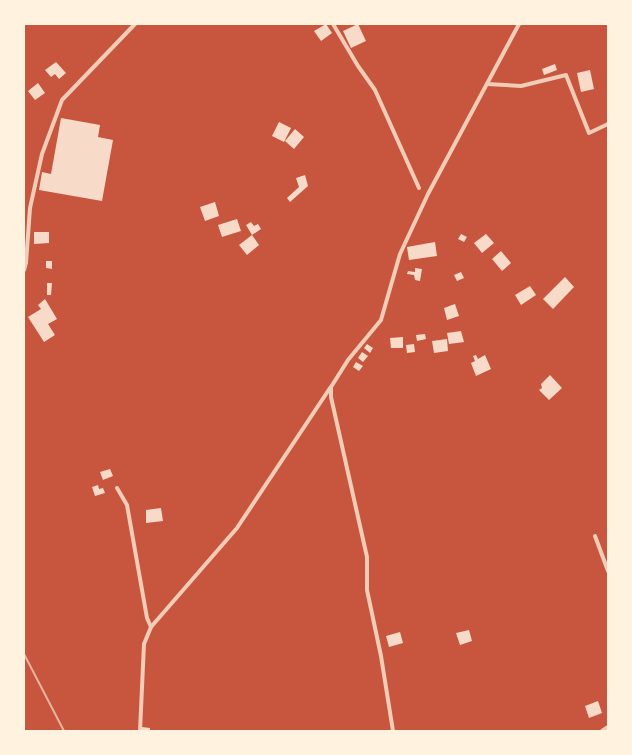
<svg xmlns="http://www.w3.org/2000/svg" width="632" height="755" font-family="Commissioner,sans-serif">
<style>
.building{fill:#f7dbc8}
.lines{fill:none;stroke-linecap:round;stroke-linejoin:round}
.minor{stroke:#f1ccb7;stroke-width:4}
.rail{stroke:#e9b49f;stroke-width:2}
</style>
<rect width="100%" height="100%" fill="#c8553d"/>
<!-- building -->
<g class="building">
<path d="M326 24 332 33 321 41 314 31Z"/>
<path d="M358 24 366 41 351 48 343 31Z"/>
<path d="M56 62 66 73 59 79 55 74 51 77 45 70Z"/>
<path d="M555 64 557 70 544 75 542 69Z"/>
<path d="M590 70 594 89 581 92 577 73Z"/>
<path d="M38 83 45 93 35 100 28 91Z"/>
<path d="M61 118 100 125 98 137 113 140 102 201 39 190 42 172 51 174Z"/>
<path d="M279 122 291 128 284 142 272 136Z"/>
<path d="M295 129 304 137 294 149 285 141Z"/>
<path d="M305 175 308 186 290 202 287 198 299 187 296 178Z"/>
<path d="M215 202 219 216 205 221 200 207Z"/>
<path d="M237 219 241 231 222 237 218 225Z"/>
<path d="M251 222 254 226 258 224 261 229 252 235 246 225Z"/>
<path d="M34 232H49V243L34 244Z"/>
<path d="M461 234 467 237 464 242 458 239Z"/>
<path d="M486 234 494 243 482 253 474 243Z"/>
<path d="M252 235 259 245 247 255 239 245Z"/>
<path d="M435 242 437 256 409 260 407 247Z"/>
<path d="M501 251 511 263 502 271 492 259Z"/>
<path d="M46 261H52V269L46 268Z"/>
<path d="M415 268 422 269 420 281 415 280 414 275 407 274 408 271 415 272Z"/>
<path d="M461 272 464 278 457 281 454 275Z"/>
<path d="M565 277 574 287 553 309 543 299Z"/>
<path d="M47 283H52L51 295H47Z"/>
<path d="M530 286 536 295 521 305 515 295Z"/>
<path d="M45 299 57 319 48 324 55 335 44 342 28 317 41 309 38 305Z"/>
<path d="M455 304 459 316 447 320 444 308Z"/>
<path d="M461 331 464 342 449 344 447 333Z"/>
<path d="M425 334 426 339 417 341 416 335Z"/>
<path d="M403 337V348H391L390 338Z"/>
<path d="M447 339 448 351 434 353 432 341Z"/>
<path d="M367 344 373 348 370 353 364 348Z"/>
<path d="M414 344 415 352 407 353 406 345Z"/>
<path d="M362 352 368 356 363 362 358 358Z"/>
<path d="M476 355 478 359 485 355 491 369 476 376 471 363 475 361 473 356Z"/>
<path d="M356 362 363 366 359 371 353 367Z"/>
<path d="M550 375 562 388 549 400 539 390 542 388 541 384Z"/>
<path d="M110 469 113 476 103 480 100 472Z"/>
<path d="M98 485 99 489 103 488 105 493 95 496 92 487Z"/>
<path d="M161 508 163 521 146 523V510Z"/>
<path d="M469 630 472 641 460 645 456 633Z"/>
<path d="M400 632 403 643 389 647 386 636Z"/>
<path d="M598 701 602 713 589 718 585 706Z"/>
<path d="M142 727 150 728V731H142Z"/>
</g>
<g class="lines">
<!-- minor -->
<g class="minor">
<path d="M333 24 358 66 375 90 419 188"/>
<path d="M487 84 521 86 566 75 589 133 608 124"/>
<path d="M24 270 26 263 30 208 42 154 62 100 135 24"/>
<path d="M117 488 127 505 147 618 151 627"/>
<path d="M595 536 608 571"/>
<path d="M140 731 144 644 151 627 237 528 330 388"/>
<path d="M393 731 381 656 367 590V557L331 397V387L348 360 381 320 400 254 428 194 519 24"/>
<path d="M602 731 608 727"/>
</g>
<!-- rail -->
<path class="rail" d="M24 654 64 731"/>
</g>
<!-- border -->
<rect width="632" height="755" fill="none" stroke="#fff3e0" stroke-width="50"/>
</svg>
